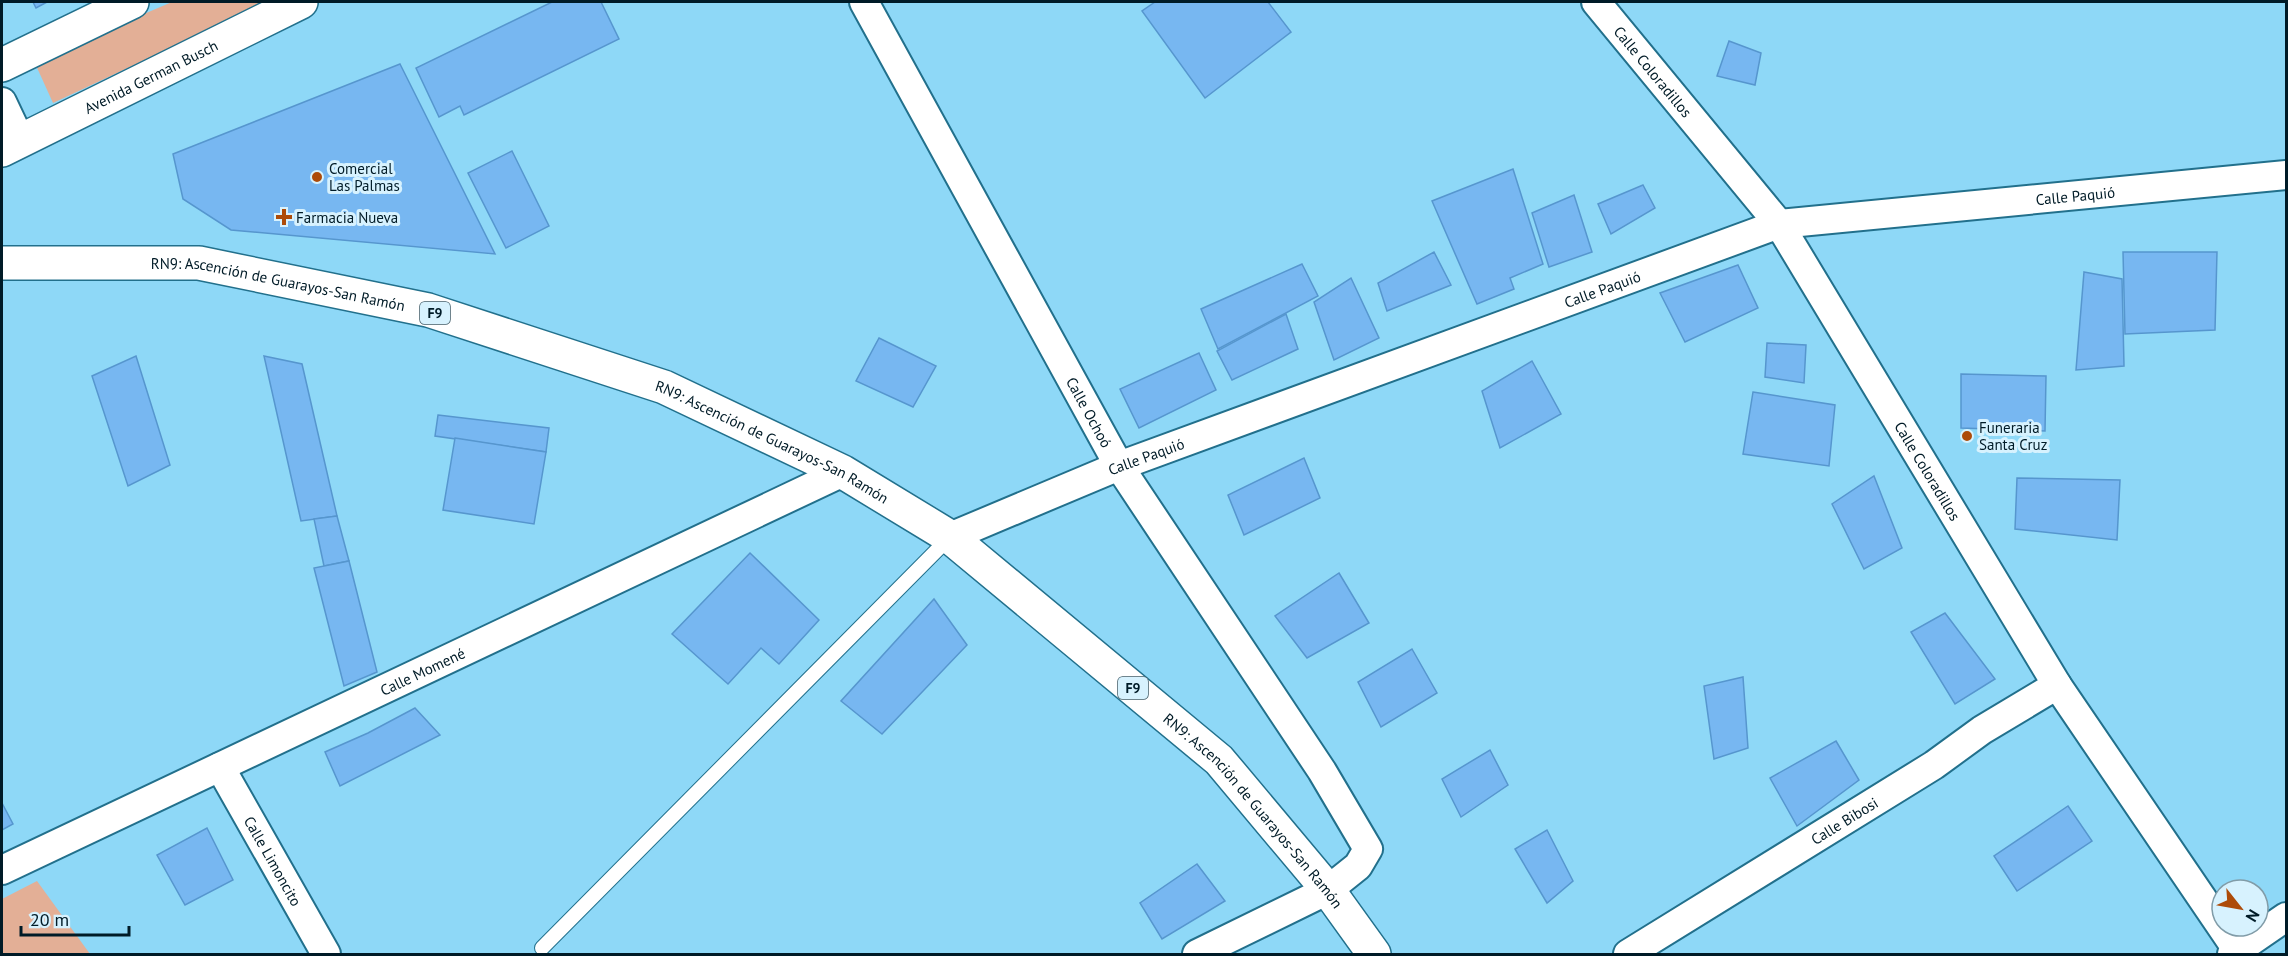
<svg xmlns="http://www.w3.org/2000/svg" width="2288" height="956" font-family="'PT Sans',sans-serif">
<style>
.green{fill:#e3af96}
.building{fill:#77b7f1;stroke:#5696ce;stroke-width:1.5}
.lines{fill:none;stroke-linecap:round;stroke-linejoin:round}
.service-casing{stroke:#22708c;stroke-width:16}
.minor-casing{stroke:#22708c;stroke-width:32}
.primary-casing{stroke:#22708c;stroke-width:36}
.trunk-casing{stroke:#22708c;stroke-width:36}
.service{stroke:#fff;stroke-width:14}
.minor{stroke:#fff;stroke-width:28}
.primary{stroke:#fff;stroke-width:33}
.trunk{stroke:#fff;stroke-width:33}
.poi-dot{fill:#ad4b09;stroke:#d7f2fe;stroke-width:2}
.labels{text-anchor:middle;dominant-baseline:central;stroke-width:6;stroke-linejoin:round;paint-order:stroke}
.shield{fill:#d7f2fe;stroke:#405c68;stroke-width:1.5}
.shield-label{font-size:14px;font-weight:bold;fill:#001b27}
.street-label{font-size:15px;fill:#001b27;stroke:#d7f2fe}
.poi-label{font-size:15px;fill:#001b27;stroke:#d7f2fe;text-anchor:start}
</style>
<rect width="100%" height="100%" fill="#8ed8f7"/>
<!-- green -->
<g class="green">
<path d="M172 2H269L53 103 34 61Z"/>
<path d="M37 881 90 954H2V899Z"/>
</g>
<!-- building -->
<g class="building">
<path d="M33 2H47L36 8Z"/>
<path d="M552 2H601L619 39 464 115 460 106 439 117 416 68Z"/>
<path d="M1155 2H1268L1291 32 1205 98 1142 11Z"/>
<path d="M1729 41 1761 53 1755 85 1717 76Z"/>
<path d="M400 64 495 254 231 230 183 199 173 154Z"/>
<path d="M512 151 549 226 506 248 468 173Z"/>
<path d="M1513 169 1543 264 1510 278 1514 289 1477 304 1432 201Z"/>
<path d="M1643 185 1655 208 1611 234 1598 204Z"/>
<path d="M1574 195 1592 252 1549 267 1532 213Z"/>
<path d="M1434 252 1451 285 1387 311 1378 283Z"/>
<path d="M2123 252H2217L2215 330 2125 334Z"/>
<path d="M1302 264 1318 296 1218 349 1201 309Z"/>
<path d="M1738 265 1758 308 1685 342 1660 293Z"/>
<path d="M2084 272 2122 279 2124 366 2076 370Z"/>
<path d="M1351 278 1379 338 1334 360 1314 302Z"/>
<path d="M1286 314 1298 349 1232 380 1217 351Z"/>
<path d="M879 338 936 366 913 407 856 381Z"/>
<path d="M1767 343 1806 345 1804 383 1765 377Z"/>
<path d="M1199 353 1216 390 1139 428 1120 389Z"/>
<path d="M136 356 170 465 128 486 92 376Z"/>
<path d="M264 356 302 364 337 516 301 521Z"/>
<path d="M1532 361 1561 414 1500 448 1482 391Z"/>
<path d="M1961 374 2046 376 2045 431 1961 428Z"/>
<path d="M1753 392 1835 405 1829 466 1743 454Z"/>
<path d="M438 415 549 428 546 452 435 436Z"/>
<path d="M455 438 546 452 534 524 443 510Z"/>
<path d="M1304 458 1320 498 1244 535 1228 495Z"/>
<path d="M1874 476 1902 548 1864 569 1832 504Z"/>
<path d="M2017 478 2120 480 2117 540 2015 529Z"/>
<path d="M337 516 349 561 324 566 314 519Z"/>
<path d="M750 553 819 620 779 664 761 648 728 684 672 634Z"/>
<path d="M349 561 377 672 344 686 314 568Z"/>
<path d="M1339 573 1369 623 1307 658 1275 616Z"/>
<path d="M934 599 967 645 882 734 841 701Z"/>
<path d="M1945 613 1995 679 1955 704 1911 632Z"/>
<path d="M1412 649 1437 693 1381 727 1358 682Z"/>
<path d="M1743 677 1748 748 1714 759 1704 686Z"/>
<path d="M415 708 440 735 340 786 325 752 368 733Z"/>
<path d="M1836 741 1859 780 1797 826 1770 778Z"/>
<path d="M1490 750 1508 785 1461 817 1442 779Z"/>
<path d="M2 803 13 824 2 830Z"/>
<path d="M2068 806 2092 841 2017 891 1994 856Z"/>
<path d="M207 828 233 880 185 905 157 855Z"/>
<path d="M1547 830 1573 881 1547 903 1515 849Z"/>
<path d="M1197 864 1225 901 1162 939 1140 903Z"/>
</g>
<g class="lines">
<!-- service casing -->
<g class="service-casing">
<path id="service" d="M542 948 950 537"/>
</g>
<!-- minor casing -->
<g class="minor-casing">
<g id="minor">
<path id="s1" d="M864 2 1119 466 1322 771 1368 849 1358 866 1328 890 1197 954"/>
<path id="s2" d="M1596 2 1779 224 2057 685 2240 954"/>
<path d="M2 102 20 140"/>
<path id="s3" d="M950 537 1119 466 1779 224 2286 175"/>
<path id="s4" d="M220 767 326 954"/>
<path id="s5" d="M2 870 843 472"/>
<path id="s6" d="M1628 954 1934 765 1982 730 2057 685"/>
<path d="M2232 954 2286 917"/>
</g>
</g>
<!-- primary casing -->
<g class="primary-casing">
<g id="primary">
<path d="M2 65 132 2"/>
<path id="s7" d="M2 150 301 2"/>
</g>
</g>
<!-- trunk casing -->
<g class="trunk-casing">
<g id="trunk">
<path id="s8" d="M2 263H199L428 310 664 387 843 472 950 537 1219 760 1328 890 1374 954"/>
</g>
</g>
<!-- service -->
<use href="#service" class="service"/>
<!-- minor -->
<use href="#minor" class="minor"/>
<!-- primary -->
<use href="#primary" class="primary"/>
<!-- trunk -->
<use href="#trunk" class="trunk"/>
</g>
<!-- markers -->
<g class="poi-dot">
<circle cx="317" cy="177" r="6"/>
<path d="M281 208h6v6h6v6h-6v6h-6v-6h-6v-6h6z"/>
<circle cx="1967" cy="436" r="6"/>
</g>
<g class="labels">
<!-- shield labels -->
<g class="shield">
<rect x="420" y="302" width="30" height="22" rx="4.5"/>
<rect x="1118" y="677" width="30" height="22" rx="4.5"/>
</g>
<g class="shield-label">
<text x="435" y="313">F9</text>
<text x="1133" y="688">F9</text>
</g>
<!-- street labels -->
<g class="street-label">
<text stroke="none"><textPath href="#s2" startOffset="90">Calle Coloradillos</textPath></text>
<text stroke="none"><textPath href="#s7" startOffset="166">Avenida German Busch</textPath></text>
<text stroke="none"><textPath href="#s3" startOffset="1184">Calle Paquió</textPath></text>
<text stroke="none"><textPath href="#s8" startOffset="278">RN9: Ascención de Guarayos-San Ramón</textPath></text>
<text stroke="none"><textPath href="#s3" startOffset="698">Calle Paquió</textPath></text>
<text stroke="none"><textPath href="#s1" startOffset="468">Calle Ochoó</textPath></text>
<text stroke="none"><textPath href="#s8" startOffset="800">RN9: Ascención de Guarayos-San Ramón</textPath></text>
<text stroke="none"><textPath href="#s3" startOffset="212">Calle Paquió</textPath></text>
<text stroke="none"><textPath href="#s2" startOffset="576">Calle Coloradillos</textPath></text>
<text stroke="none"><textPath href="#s5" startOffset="465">Calle Momené</textPath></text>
<text stroke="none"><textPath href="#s8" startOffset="1412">RN9: Ascención de Guarayos-San Ramón</textPath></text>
<text stroke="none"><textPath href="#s6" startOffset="254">Calle Bibosi</textPath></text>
<text stroke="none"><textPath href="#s4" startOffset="108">Calle Limoncito</textPath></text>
</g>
<!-- poi labels -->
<g class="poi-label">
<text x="329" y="168">Comercial<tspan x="329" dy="17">Las Palmas</tspan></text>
<text x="296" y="217">Farmacia Nueva</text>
<text x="1979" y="427">Funeraria<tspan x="1979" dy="17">Santa Cruz</tspan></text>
</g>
</g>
<!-- border -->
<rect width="2288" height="956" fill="none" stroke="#001b27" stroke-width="6"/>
<!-- north arrow -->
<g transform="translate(2240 908) rotate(121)"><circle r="28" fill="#d7f2fe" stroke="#819ca8" stroke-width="1.5"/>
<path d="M0-4.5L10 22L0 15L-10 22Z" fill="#ad4b09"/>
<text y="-9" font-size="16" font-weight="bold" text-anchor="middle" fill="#001b27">N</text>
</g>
<!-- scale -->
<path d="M21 926v9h108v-9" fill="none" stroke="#001b27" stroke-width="3"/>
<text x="30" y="926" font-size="18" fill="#001b27" stroke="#d7f2fe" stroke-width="4.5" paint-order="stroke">20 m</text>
</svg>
